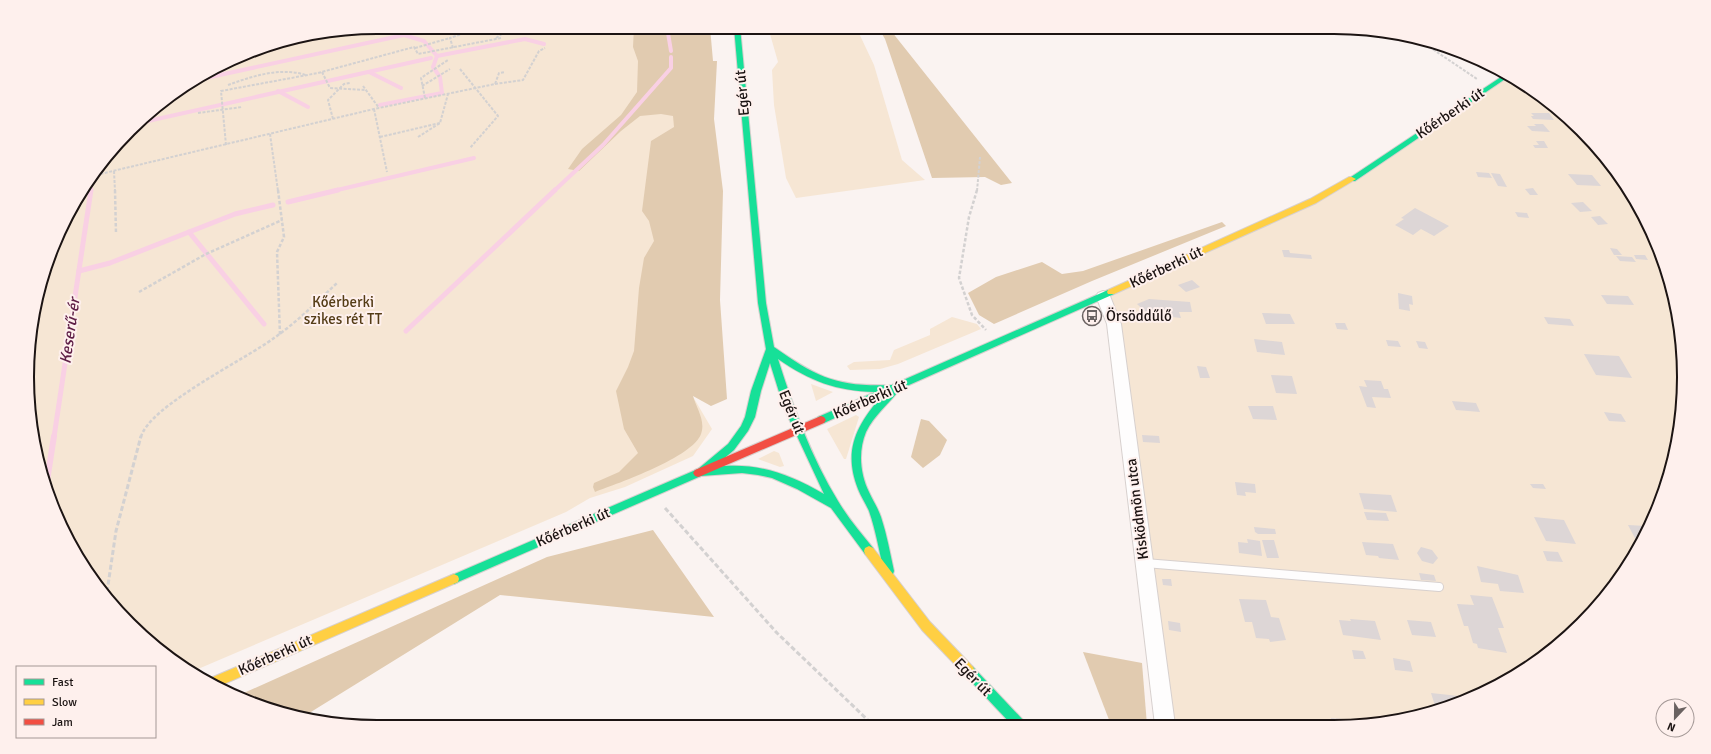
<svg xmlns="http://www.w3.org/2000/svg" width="1711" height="754" font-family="Signika,sans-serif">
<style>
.green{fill:#f6e6d4}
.forest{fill:#e1cbb0}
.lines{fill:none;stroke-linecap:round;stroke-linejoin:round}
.stream-far2{stroke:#f9d0e4;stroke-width:4}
.stream-far1{stroke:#f9d0e4;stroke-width:5}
.stream{stroke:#f9d0e4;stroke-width:6}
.building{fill:#ddd6d6}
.lane-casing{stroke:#d7d0ce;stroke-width:10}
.street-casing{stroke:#d7d0ce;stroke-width:2}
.fast-casing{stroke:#d7d0ce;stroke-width:2}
.slow-casing{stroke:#d7d0ce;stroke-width:2}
.jam-casing{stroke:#d7d0ce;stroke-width:2}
.path-far2{stroke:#d3d1d1;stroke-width:2;stroke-dasharray:3 1.5;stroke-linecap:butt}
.path-far1{stroke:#d3d1d1;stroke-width:2.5;stroke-dasharray:3.5 2;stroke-linecap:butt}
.path{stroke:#d3d1d1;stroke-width:3;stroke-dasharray:5 2.5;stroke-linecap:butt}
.lane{stroke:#fefdfd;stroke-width:8}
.street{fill:#fefdfd;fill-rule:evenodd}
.fast{fill:#16e098;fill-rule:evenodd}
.slow{fill:#ffcf43;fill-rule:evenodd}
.jam{fill:#f24e42;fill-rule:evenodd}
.labels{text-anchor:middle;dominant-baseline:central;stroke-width:4;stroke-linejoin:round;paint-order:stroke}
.street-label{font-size:15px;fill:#1c1413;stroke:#fef0ed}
.park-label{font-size:15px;fill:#543c16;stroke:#fef0ed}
.poi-label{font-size:15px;fill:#1c1413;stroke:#fef0ed;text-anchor:start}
.water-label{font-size:16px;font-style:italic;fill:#602148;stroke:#fef0ed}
.rim{fill:none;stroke:#1c1413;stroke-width:2}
</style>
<rect width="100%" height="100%" fill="#faf3f1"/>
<!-- green -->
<g class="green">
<path d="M377 27H690L692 395 712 429 693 456 625 487 590 498 566 512 191 672 146 640 74 552 34 445 27 377 34 309 74 202 146 114 202 74 264 46Z"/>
<path d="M768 27H856L874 65 902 160 925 180 796 198 786 178 774 105 772 70 778 62Z"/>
<path d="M1514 77 1565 114 1612 164 1648 222 1672 287 1683 354 1681 423 1665 490 1612 590 1547 655 1468 700 1380 724 1165 725 1103 296 1313 201 1489 86Z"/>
<path d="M952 317 977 324 981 329 898 364 880 369 850 370 847 366 854 362 890 360 894 350 930 335V329Z"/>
<path d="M811 384 833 392 816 401Z"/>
<path d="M856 415 859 417 846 459H844L827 429Z"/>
<path d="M774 451 779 453 784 466 780 467 758 459Z"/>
</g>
<!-- forest -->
<g class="forest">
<path d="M634 27H710L713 61H717L714 119 723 191 720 300 727 399 711 406 693 396C696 407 706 421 701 434 693 457 619 483 595 492L593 487 594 483 619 472 638 453 624 429 616 391 628 367 634 351 639 288 644 258 654 241 649 221 642 211 651 141 674 127 673 116 661 114 640 116 621 131 579 171 568 169 582 149 621 115 637 92 638 61 633 47Z"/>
<path d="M878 27H888L1012 183 1001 185 985 177 932 178 885 39Z"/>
<path d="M1222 222 1226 226 1092 281 994 324 979 315 968 293 996 277 1042 262 1062 274 1083 271Z"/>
<path d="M921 419 929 421 947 440 940 455 923 468 911 457Z"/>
<path d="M653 530 714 617 500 595 306 715 264 708 237 696 547 557Z"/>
<path d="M1083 652 1142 663 1147 725H1111Z"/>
</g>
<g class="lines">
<!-- stream-far2 -->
<g class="stream-far2">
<path d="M667 27 671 51"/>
<path d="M437 56 525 39 544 44"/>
<path d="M369 72 401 88"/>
<path d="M192 81 404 35 424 41 437 56 433 67 440 77 442 93 380 105"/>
<path d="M278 91 308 107"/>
<path d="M139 123 431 58"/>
<path d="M90 191 92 181"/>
<path d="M333 191 474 158"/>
<path d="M554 191 603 145 671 68V57"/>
</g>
<!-- stream-far1 -->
<g class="stream-far1">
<path d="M288 202 338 190"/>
<path d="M189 232 264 324"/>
<path d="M79 271 110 263 235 214 273 205"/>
<path d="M406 331 555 190"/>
<path d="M54 437 91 190"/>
</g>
<!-- stream -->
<path class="stream" d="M47 481 54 436"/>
</g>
<!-- building -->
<g class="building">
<path d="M1531 113H1549L1554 120 1533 119 1531 116H1534Z"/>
<path d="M1534 124H1543L1550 132 1532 131 1527 126H1536Z"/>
<path d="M1536 141H1544L1548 148H1535L1533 145H1539Z"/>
<path d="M1476 172 1489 173 1492 178 1478 177Z"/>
<path d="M1491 173 1500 174 1507 187 1498 186Z"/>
<path d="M1568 174 1592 175 1601 186 1577 185Z"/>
<path d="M1533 188 1538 195H1530L1525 189Z"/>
<path d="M1583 202 1592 211 1580 212 1571 203Z"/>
<path d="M1415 208 1449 226 1434 236 1421 229 1413 235 1395 225 1404 219 1401 218Z"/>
<path d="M1515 212 1527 213 1529 218 1518 217Z"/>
<path d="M1600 216 1608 224 1598 225 1591 217Z"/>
<path d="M1610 248 1617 249 1622 255H1614Z"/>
<path d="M1282 250H1289L1290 253 1311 255 1312 259 1284 257Z"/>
<path d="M1634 255H1645L1648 260 1636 259Z"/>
<path d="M1616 256 1632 257 1636 262 1620 261Z"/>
<path d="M1192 280 1200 287 1186 292 1178 285Z"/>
<path d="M1398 293 1412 296 1413 305 1409 304 1410 311 1399 309Z"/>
<path d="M1601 295 1628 296 1634 305 1607 304Z"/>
<path d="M1149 299 1190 302 1192 312H1179L1181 318 1163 316 1165 319H1162L1159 316 1152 318 1137 304Z"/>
<path d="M1262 313 1290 314 1295 324H1266Z"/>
<path d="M1544 317 1570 319 1574 326 1548 324Z"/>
<path d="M1335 323H1345L1348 330 1337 329Z"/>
<path d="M1254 339 1282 342 1285 355 1257 352Z"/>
<path d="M1386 340 1398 341 1401 347 1388 346Z"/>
<path d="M1416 341 1425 342 1428 349 1419 348Z"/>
<path d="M1584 354 1619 356 1632 378 1596 375Z"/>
<path d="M1197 366 1206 367 1210 378H1200Z"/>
<path d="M1271 375 1292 376 1297 394 1276 393Z"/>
<path d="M1364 380 1381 381 1384 389H1388L1391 398 1372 397 1376 408 1367 407 1359 386 1367 387Z"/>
<path d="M1452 401 1476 403 1480 412 1456 410Z"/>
<path d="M1248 406H1273L1277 420 1253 419Z"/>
<path d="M1604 412 1621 414 1626 422 1609 421Z"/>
<path d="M1142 435 1159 436 1160 443 1143 442Z"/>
<path d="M1235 482 1255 484 1256 493 1245 492 1246 496 1237 495Z"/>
<path d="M1530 484H1543L1546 489 1533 488Z"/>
<path d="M1359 493 1391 495 1397 512 1364 509Z"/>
<path d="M1364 512 1386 513 1389 521 1367 520Z"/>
<path d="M1534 517 1564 520 1576 544 1546 541Z"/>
<path d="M1628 525 1646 526 1637 542Z"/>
<path d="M1254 527 1275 529 1276 534H1258L1255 532Z"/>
<path d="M1247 539 1260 541 1262 556 1239 553 1238 542 1248 543Z"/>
<path d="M1262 540H1274L1279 558H1267Z"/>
<path d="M1362 542 1393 544 1399 560 1379 558 1378 556 1366 555Z"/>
<path d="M1421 547 1432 550 1438 558 1433 564 1422 561 1417 553Z"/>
<path d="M1543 551 1558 552 1563 562 1547 561Z"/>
<path d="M1477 566 1518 575 1524 593 1500 591 1498 584 1481 582Z"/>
<path d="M1419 573 1434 575 1436 581 1421 580Z"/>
<path d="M1162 579H1171L1172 586 1163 585Z"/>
<path d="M1470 595 1492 597 1504 628H1498L1507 653 1478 648 1477 644 1473 643 1468 626H1464L1457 604 1474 605Z"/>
<path d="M1239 599 1266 600 1271 617 1279 618 1286 640 1270 642 1269 639 1256 638 1252 622H1245Z"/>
<path d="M1350 619 1375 621 1381 640 1343 635 1339 620 1351 621Z"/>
<path d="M1407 620 1431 622 1436 637 1412 635Z"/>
<path d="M1168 621 1180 623 1181 632 1169 630Z"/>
<path d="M1352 650 1363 651 1366 659H1354Z"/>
<path d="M1393 658 1410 661 1413 672 1395 670Z"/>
<path d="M1431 693 1459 696 1461 702 1436 709Z"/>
<path d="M1331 718 1343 719 1344 724H1332Z"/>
</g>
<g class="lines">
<!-- lane casing -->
<g class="lane-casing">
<path id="lane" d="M1145 563 1439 587"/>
</g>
<!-- street casing -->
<g class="street-casing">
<path id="street" d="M1103 291 1108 293 1110 296 1121 324 1175 725H1155L1107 324 1096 296 1098 293Z"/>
</g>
<!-- fast casing -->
<g class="fast-casing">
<g id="fast">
<path d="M734 27H740L766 303 774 347C818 378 837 387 892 385L1108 290H1114L1115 292 1114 294 900 389C889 404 874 415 866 432 858 451 860 474 869 492 873 501 878 508 881 517 887 535 890 553 894 571L893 574 889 576 885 574 884 571C879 551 876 531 869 511 866 504 861 497 858 489 843 451 856 426 881 397L824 423H818L816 420 818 417 875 392C836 391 810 381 778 359 793 407 811 457 838 501 848 518 861 533 873 548L874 551 873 554 869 556 865 554 831 508 797 489 772 478 758 475 742 473 701 476 458 582 454 584 450 582 449 579 450 576 698 469 728 444 741 426 745 417 751 391 766 349 758 303ZM770 363 784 408 824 494C787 473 757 462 714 467L734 450 748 431 755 417 761 391Z"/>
<path d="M1507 73 1511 75 1355 181H1352L1348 179Z"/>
<path d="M969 665 973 667 1024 721 1026 725H1012L965 675 963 671 965 667Z"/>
</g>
</g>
<!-- slow casing -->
<g class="slow-casing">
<g id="slow">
<path d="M1349 177H1352L1356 179 1316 203 1114 294H1108L1107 292 1108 290 1310 199Z"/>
<path d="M869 546 873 548 930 622 973 667 975 671 973 675 969 677 965 675 922 630 865 554 864 551 865 548Z"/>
<path d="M454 574 458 576 459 579 458 582 217 687 205 682 206 680Z"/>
</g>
</g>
<!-- jam casing -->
<g class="jam-casing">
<path id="jam" d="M821 416 824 417 826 420 824 423 701 476 698 477 695 476 693 473 695 470Z"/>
</g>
<!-- path-far2 -->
<g class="path-far2">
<path d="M467 32 507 27"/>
<path d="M496 38 512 27"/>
<path d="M1422 42 1477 79"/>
<path d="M415 48 450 38"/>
<path d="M453 48 450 38 467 32 466 27"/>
<path d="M460 69 498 116 470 148"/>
<path d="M322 72 330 88 365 90"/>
<path d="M495 84 523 80 539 51 545 48"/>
<path d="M228 85C253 76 280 67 306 75"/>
<path d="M363 86 379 108"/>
<path d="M422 86 450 69"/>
<path d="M425 98 421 78 448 60"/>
<path d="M374 109 387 172"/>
<path d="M198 113 242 107"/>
<path d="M333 119 328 100 344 84 350 83"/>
<path d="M270 134 278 191"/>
<path d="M380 137 440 123"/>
<path d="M418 137 440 123 448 94"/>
<path d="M226 145 221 91 318 73 414 47 418 54 501 38"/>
<path d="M114 171 115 191"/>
<path d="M96 175 374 109 495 84 499 73 505 72"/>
<path d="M977 191 980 157"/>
</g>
<!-- path-far1 -->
<g class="path-far1">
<path d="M115 190 116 234"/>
<path d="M278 190 284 237 277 252 280 335"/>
<path d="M977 190 969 217 959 278 972 315 986 330"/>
<path d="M139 292 206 254 282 220"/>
<path d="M141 437C149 406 246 359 274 338 297 322 317 302 338 282"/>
</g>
<!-- path -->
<g class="path">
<path d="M665 508 777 633 874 726"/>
<path d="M107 592 116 531 141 436"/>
</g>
<!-- lane -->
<use href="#lane" class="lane"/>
<!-- street -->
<use href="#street" class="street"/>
<!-- fast -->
<use href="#fast" class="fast"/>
<!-- slow -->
<use href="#slow" class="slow"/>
<!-- jam -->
<use href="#jam" class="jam"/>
</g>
<!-- icons -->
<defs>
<g id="bus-ring" transform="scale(1)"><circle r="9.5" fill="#fef0ed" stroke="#6a6261" stroke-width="1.5"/><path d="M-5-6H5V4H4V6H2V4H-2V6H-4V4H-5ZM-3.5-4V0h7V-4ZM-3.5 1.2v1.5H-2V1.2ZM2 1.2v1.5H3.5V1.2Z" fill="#6a6261"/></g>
</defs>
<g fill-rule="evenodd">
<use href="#bus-ring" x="1092" y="316"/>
</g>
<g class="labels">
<!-- street labels -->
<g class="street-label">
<text transform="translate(742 93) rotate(-95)">Egér út</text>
<text transform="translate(1450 113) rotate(-34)">Kőérberki út</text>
<text transform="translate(1166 267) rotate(-25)">Kőérberki út</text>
<text transform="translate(870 399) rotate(-23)">Kőérberki út</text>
<text transform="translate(792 412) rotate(68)">Egér út</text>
<text transform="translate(1137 509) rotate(-97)">Kisködmön utca</text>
<text transform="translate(573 527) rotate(-23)">Kőérberki út</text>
<text transform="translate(275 655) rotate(-24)">Kőérberki út</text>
<text transform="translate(973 677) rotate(46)">Egér út</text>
</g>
<!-- park labels -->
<g class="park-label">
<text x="343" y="302">Kőérberki<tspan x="343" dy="17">szikes rét TT</tspan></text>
</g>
<!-- poi labels -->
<g class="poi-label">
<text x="1106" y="316">Örsöddűlő</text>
</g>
<!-- water labels -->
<g class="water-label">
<text transform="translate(70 331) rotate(-82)">Keserű-ér</text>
</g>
</g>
<!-- crop -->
<path d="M0 0H1711V754H0ZM377 34H1334A343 343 0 0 1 1677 377V377A343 343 0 0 1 1334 720H377A343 343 0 0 1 34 377V377A343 343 0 0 1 377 34Z" fill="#fef0ed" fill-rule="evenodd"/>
<path class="rim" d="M377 34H1334A343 343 0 0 1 1677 377V377A343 343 0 0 1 1334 720H377A343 343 0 0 1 34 377V377A343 343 0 0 1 377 34Z"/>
<!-- legend -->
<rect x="16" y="666" width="140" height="72" fill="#fef0ed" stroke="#a49896"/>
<rect x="24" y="679" width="20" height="6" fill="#16e098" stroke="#a49896"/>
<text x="52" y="686" font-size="12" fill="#1c1413">Fast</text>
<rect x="24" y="699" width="20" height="6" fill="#ffcf43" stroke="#a49896"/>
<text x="52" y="706" font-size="12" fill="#1c1413">Slow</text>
<rect x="24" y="719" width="20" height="6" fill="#f24e42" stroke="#a49896"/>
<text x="52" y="726" font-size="12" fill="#1c1413">Jam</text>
<!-- north arrow -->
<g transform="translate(1675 718) rotate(202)"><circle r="19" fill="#fef0ed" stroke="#a49896"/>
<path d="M0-3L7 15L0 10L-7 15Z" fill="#6a6261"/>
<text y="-6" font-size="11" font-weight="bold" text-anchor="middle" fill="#1c1413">N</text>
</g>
</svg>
